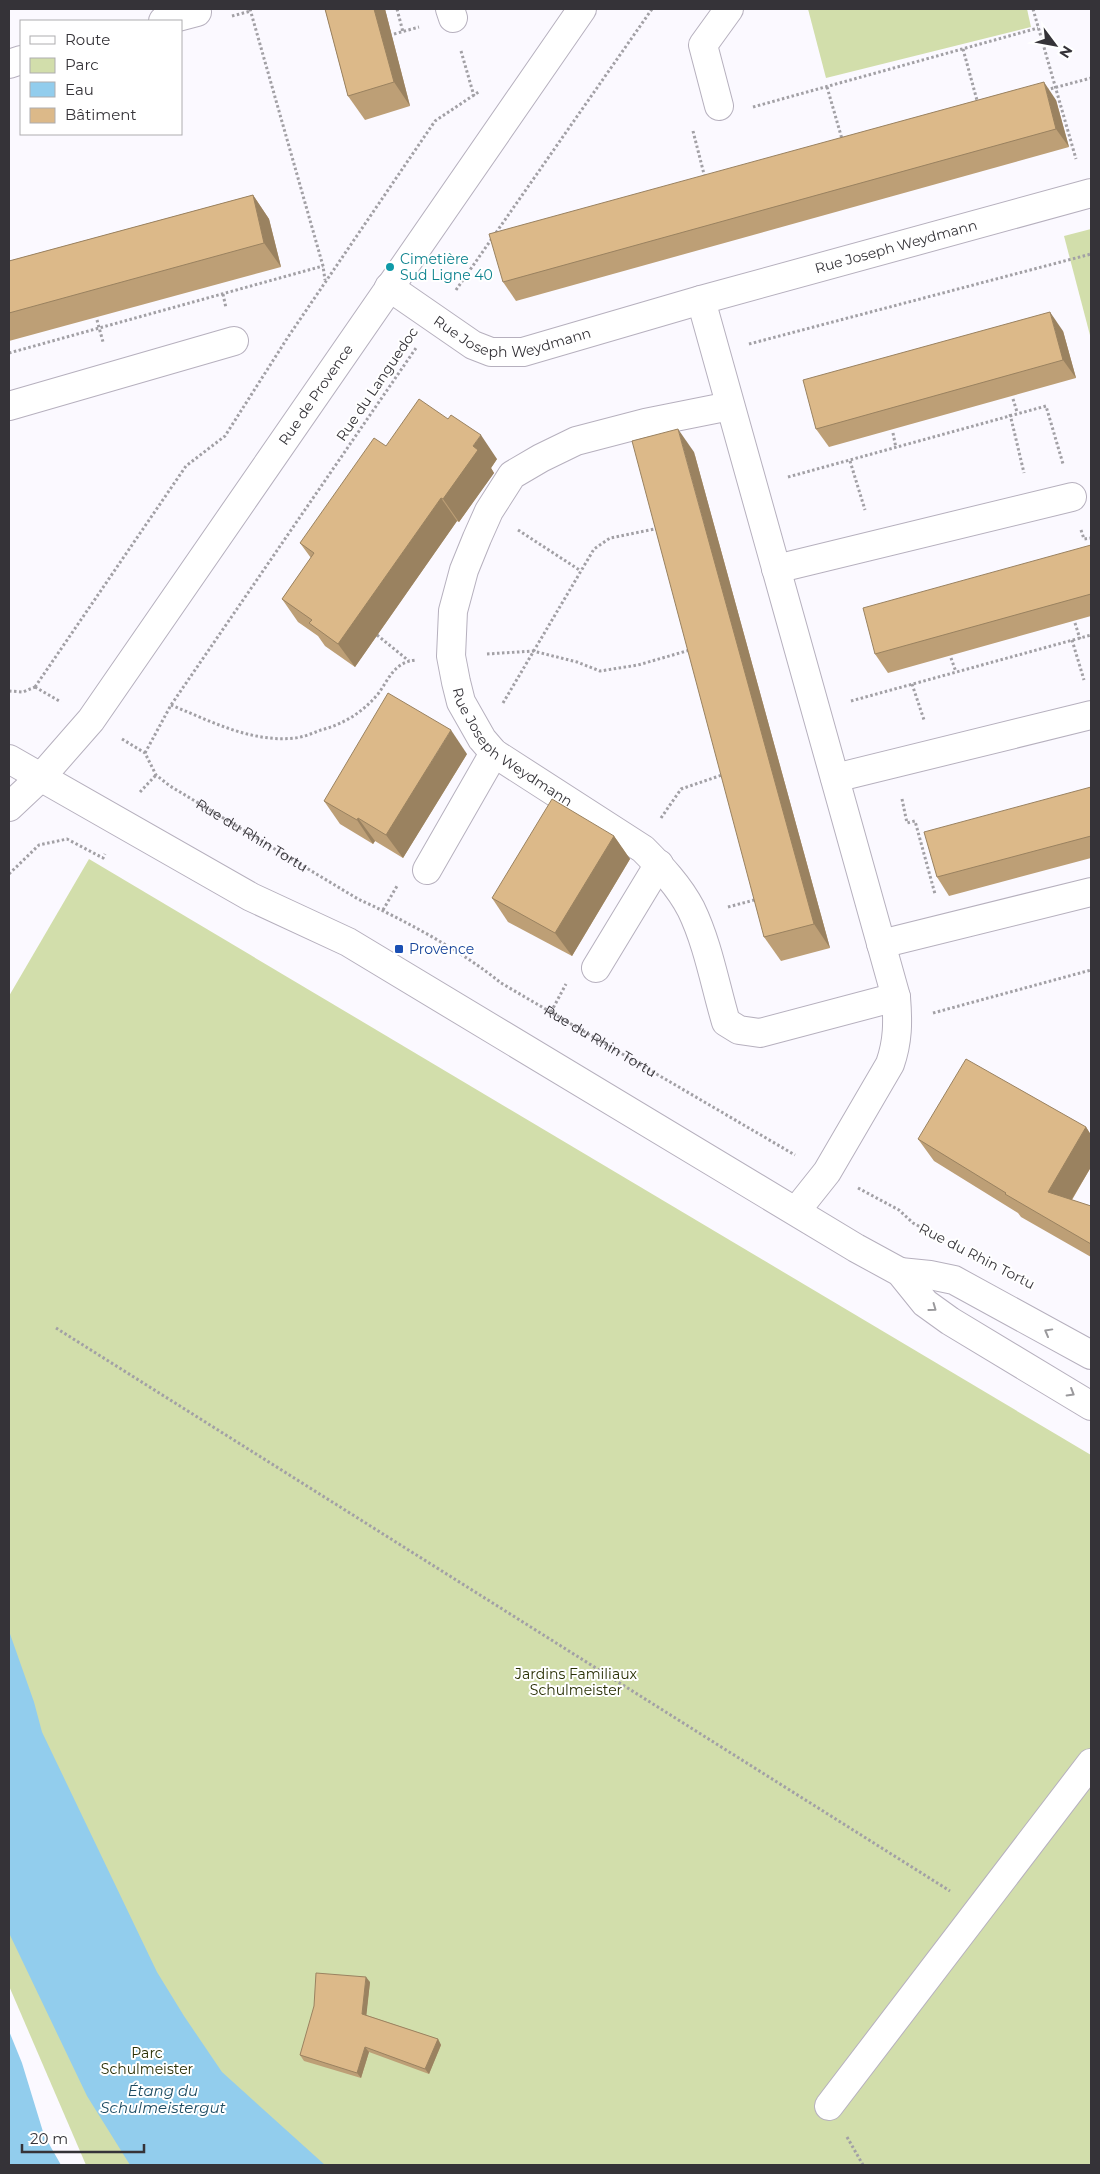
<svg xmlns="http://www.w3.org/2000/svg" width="1100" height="2174" font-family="Montserrat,sans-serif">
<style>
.green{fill:#d2deab}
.water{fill:#92cded}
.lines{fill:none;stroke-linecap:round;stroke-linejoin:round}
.minor-casing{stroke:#b6b0be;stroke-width:30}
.path{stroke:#a2a0a5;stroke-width:3;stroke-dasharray:2.5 2.5;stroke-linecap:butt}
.minor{stroke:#fff;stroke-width:28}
.wall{fill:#bd9f76}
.shaded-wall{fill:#9a8260}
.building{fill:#dcb989;stroke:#9a8260}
.oneway{stroke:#9a999c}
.culture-dot{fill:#0f9aa8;stroke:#fff;stroke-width:2}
.transit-dot{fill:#1a4fb4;stroke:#fff;stroke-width:2}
.labels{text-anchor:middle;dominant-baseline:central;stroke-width:4;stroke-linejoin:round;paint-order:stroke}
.street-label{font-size:14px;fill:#353338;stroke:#fff}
.culture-label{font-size:14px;fill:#0d838f;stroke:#fff;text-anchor:start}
.transit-label{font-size:14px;fill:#164399;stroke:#fff;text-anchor:start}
.park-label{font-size:14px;fill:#292f04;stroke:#fff}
.water-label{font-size:15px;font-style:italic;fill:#1c4b62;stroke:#fff}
</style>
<rect width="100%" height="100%" fill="#fbf9ff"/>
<!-- green -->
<g class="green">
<path d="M808 9H1027L1031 27 826 78Z"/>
<path d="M1091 229V339L1064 236Z"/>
<path d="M89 859 1091 1455V2165H86L9 1986V996Z"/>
</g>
<!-- water -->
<g class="water">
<path d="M9 1631 34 1702 42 1732 157 1972 184 2016 222 2072 325 2165H130L87 2096 9 1933Z"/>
<path d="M9 2031 22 2063 44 2135 61 2165H9Z"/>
</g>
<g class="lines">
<!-- minor casing -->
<g class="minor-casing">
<g id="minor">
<path d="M450 9 453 18"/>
<path d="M163 21 197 12"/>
<path d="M9 64 21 60"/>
<path d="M719 106 703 45 729 9"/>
<path id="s2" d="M389 287 473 345 491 352H523L701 300 1091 193"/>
<path d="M701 300 896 997C898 1022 898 1041 890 1064L827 1172 796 1211"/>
<path d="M9 406 234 341"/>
<path id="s3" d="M730 406 645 423 576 441 541 458 512 475 489 511 477 538 464 570 453 611 451 656 456 682 461 702 482 739 494 753 643 849C661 867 679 886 691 909 708 944 715 985 726 1022L739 1030 760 1033 896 997"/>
<path d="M776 569 1072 497"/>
<path d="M9 759 251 897 348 942 856 1248 900 1272 925 1303 950 1321 1091 1406"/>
<path d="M835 778 1091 715"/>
<path id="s4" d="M9 807 42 776 91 720 582 9"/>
<path d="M427 870 494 753"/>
<path d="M881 944 1091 892"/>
<path d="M596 968 659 864"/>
<path d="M900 1272 930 1275 954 1280 1091 1355"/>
<path d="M829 2106 1091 1763"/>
</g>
</g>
<!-- path -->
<g class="path">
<path d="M250 9 323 266 325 280"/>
<path d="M397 9 403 32"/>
<path d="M1033 9 1076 159"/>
<path d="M232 16 251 11"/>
<path d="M394 34 419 27"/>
<path d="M963 49 978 104"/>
<path d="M461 51 474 96"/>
<path d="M827 87 842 139"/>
<path d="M1046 90 1091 78"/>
<path d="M753 107 1038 28"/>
<path d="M693 131 705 178"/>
<path d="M456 290 652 9"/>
<path d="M223 294 226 308"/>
<path d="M97 320 103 342"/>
<path d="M749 344 1091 254"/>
<path d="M9 353 323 266"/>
<path d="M1013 399 1017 412"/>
<path d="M1010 414 1024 473"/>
<path d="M893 433 896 448"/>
<path d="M850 461 865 510"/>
<path d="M788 477 1046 406 1063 464"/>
<path d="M518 530 581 571"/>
<path d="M1081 530 1084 539 1091 538"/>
<path d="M1075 623 1080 639"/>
<path d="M377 635 409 661"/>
<path d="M1072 640 1084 680"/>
<path d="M487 654 533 651 577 662 600 671 638 665 690 650"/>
<path d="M951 658 956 672"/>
<path d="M912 684 924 720"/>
<path d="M35 687 61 702"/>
<path d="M35 687 186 466 225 436 288 337 435 121 480 91"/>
<path d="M9 691 23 692 35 687"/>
<path d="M851 701 1091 635"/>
<path d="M503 703 594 549 610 538 659 528"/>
<path d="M171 705C210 721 252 743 295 738 304 737 313 733 321 730 344 724 363 712 378 694 389 679 394 662 416 660"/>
<path id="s1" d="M122 739 145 753 156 775 170 786 358 899C404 920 462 951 501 983L795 1155"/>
<path d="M145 753 171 705 416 348"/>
<path d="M140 792 156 775"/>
<path d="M902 799 907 823 915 821 935 894"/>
<path d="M661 818 681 789 725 774"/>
<path d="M9 874 39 845 67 839 103 858 105 854"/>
<path d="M728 907 758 899"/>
<path d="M383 910 397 886"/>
<path d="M551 1012 566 984"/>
<path d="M933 1013 1091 970"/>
<path d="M858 1188 899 1210 913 1223 945 1240"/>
<path d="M56 1328 950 1891"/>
<path d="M847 2137 863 2165"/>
</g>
<!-- minor -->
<use href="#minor" class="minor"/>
</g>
<!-- wall -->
<g class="wall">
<path d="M325 9H385L410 106 365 120 348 96Z"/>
<path d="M1056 100 1069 147 516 301 503 282Z"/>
<path d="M253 195 269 219 281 267 9 341V261Z"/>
<path d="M1063 331 1076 378 829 447 816 429Z"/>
<path d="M386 446 497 459 491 468 494 473 459 522 457 521 355 667 325 646 318 636 298 622 282 599 311 558 300 543Z"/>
<path d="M694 452 830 948 781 961 764 937Z"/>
<path d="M1091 545V616L888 673 875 654Z"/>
<path d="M467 754 403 858 375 841 373 844 340 824 324 801Z"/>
<path d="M1091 787V858L949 896 937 877Z"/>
<path d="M614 836 630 859 572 956 508 922 492 898Z"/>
<path d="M1086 1127 1091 1135V1167L1072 1200 1091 1206V1257L1021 1217 1018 1213 934 1161 918 1139Z"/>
<path d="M370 1982 366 2015 438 2039 441 2045 429 2074 369 2052 361 2078 304 2061 300 2055Z"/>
</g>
<!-- shaded-wall -->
<g class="shaded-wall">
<path d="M374 9H385L410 106 394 82Z"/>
<path d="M1044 82 1056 100 1069 147 1056 129Z"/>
<path d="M253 195 269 219 281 267 264 243Z"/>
<path d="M1050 312 1063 331 1076 378 1063 360Z"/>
<path d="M678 429 694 452 830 948 814 924Z"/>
<path d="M481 435 497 459 491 468 494 473 459 522 443 499 473 446Z"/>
<path d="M441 498 457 521 355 667 338 644Z"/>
<path d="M451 730 467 754 403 858 386 835Z"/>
<path d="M358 818 375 841 373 844 357 820Z"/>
<path d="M614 836 630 859 572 956 555 933Z"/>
<path d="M1086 1127 1091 1135V1167L1063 1214 1048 1192Z"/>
<path d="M366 1977 370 1982 366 2019 362 2014Z"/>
<path d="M438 2039 441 2045 429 2074 425 2069Z"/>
<path d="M365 2047 369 2052 361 2078 357 2073Z"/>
</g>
<!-- building -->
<g class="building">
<path d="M325 9H374L394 82 348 96Z"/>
<path d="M1044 82 1056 129 503 282 489 234Z"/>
<path d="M253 195 264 243 9 313V261Z"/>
<path d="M1050 312 1063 360 816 429 803 380Z"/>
<path d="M419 399 448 419 451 415 481 435 473 446 478 450 443 499 441 498 338 644 309 623 312 620 282 599 314 553 300 543 374 438 386 446Z"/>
<path d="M678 429 814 924 764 937 632 441Z"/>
<path d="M1091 545V594L875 654 863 608Z"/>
<path d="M388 693 451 730 386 835 358 818 357 820 324 801Z"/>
<path d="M1091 787V836L937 877 924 832Z"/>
<path d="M552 799 614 836 555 933 492 898Z"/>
<path d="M966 1059 1086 1127 1048 1192 1091 1206V1244L1005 1194 1006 1193 918 1139Z"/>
<path d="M316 1973 366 1977 362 2014 438 2039 425 2069 365 2047 357 2073 300 2055 314 2006Z"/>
</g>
<!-- one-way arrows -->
<defs><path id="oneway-chevron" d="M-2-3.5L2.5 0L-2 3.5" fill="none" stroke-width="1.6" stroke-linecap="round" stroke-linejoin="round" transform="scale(1.25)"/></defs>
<g class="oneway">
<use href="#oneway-chevron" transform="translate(933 1308) rotate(36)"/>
<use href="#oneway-chevron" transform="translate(1048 1332) rotate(-151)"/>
<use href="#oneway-chevron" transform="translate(1071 1393) rotate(31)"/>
</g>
<!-- markers -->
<circle class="culture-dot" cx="390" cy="267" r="5"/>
<rect class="transit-dot" x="394" y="944" width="10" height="10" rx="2.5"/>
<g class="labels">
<!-- street labels -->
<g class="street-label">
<text stroke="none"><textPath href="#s2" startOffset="541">Rue Joseph Weydmann</textPath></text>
<text stroke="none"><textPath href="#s2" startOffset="140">Rue Joseph Weydmann</textPath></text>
<text transform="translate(377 384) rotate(-56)">Rue du Languedoc</text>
<text stroke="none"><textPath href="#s4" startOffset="515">Rue de Provence</textPath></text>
<text stroke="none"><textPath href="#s3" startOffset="541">Rue Joseph Weydmann</textPath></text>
<text stroke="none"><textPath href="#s1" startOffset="165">Rue du Rhin Tortu</textPath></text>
<text stroke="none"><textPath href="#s1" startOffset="570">Rue du Rhin Tortu</textPath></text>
<text transform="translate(977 1256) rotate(27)">Rue du Rhin Tortu</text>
</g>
<!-- culture labels -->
<g class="culture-label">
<text x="400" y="259">Cimetière<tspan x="400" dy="16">Sud Ligne 40</tspan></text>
</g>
<!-- transit labels -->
<g class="transit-label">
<text x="409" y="949">Provence</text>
</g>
<!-- park labels -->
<g class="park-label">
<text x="576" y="1674">Jardins Familiaux<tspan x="576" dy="16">Schulmeister</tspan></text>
<text x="147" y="2053">Parc<tspan x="147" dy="16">Schulmeister</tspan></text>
</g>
<!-- water labels -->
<g class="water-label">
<text x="163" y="2090">Étang du<tspan x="163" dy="17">Schulmeistergut</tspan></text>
</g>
</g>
<!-- border -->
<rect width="1100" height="2174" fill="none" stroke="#353338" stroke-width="20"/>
<!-- legend -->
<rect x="20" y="20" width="162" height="115" fill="#ffffff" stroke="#aeadaf"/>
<rect x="30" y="36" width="25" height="8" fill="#ffffff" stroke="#aeadaf"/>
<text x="65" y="45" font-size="15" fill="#353338">Route</text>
<rect x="30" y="58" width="25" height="15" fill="#d2deab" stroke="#aeadaf"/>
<text x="65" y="70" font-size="15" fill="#353338">Parc</text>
<rect x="30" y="82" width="25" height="15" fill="#92cded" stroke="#aeadaf"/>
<text x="65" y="95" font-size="15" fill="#353338">Eau</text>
<rect x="30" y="108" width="25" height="15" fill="#dcb989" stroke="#aeadaf"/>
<text x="65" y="120" font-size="15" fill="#353338">Bâtiment</text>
<!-- north arrow -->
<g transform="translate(1055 45) rotate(122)" stroke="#ffffff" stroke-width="4" paint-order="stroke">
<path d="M0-4L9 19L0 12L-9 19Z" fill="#353338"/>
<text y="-8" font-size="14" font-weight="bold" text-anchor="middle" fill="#353338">N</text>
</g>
<!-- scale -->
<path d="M22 2144v8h122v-8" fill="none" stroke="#353338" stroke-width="2.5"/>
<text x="30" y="2144" font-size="15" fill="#353338" stroke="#ffffff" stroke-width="4" paint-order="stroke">20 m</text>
</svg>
